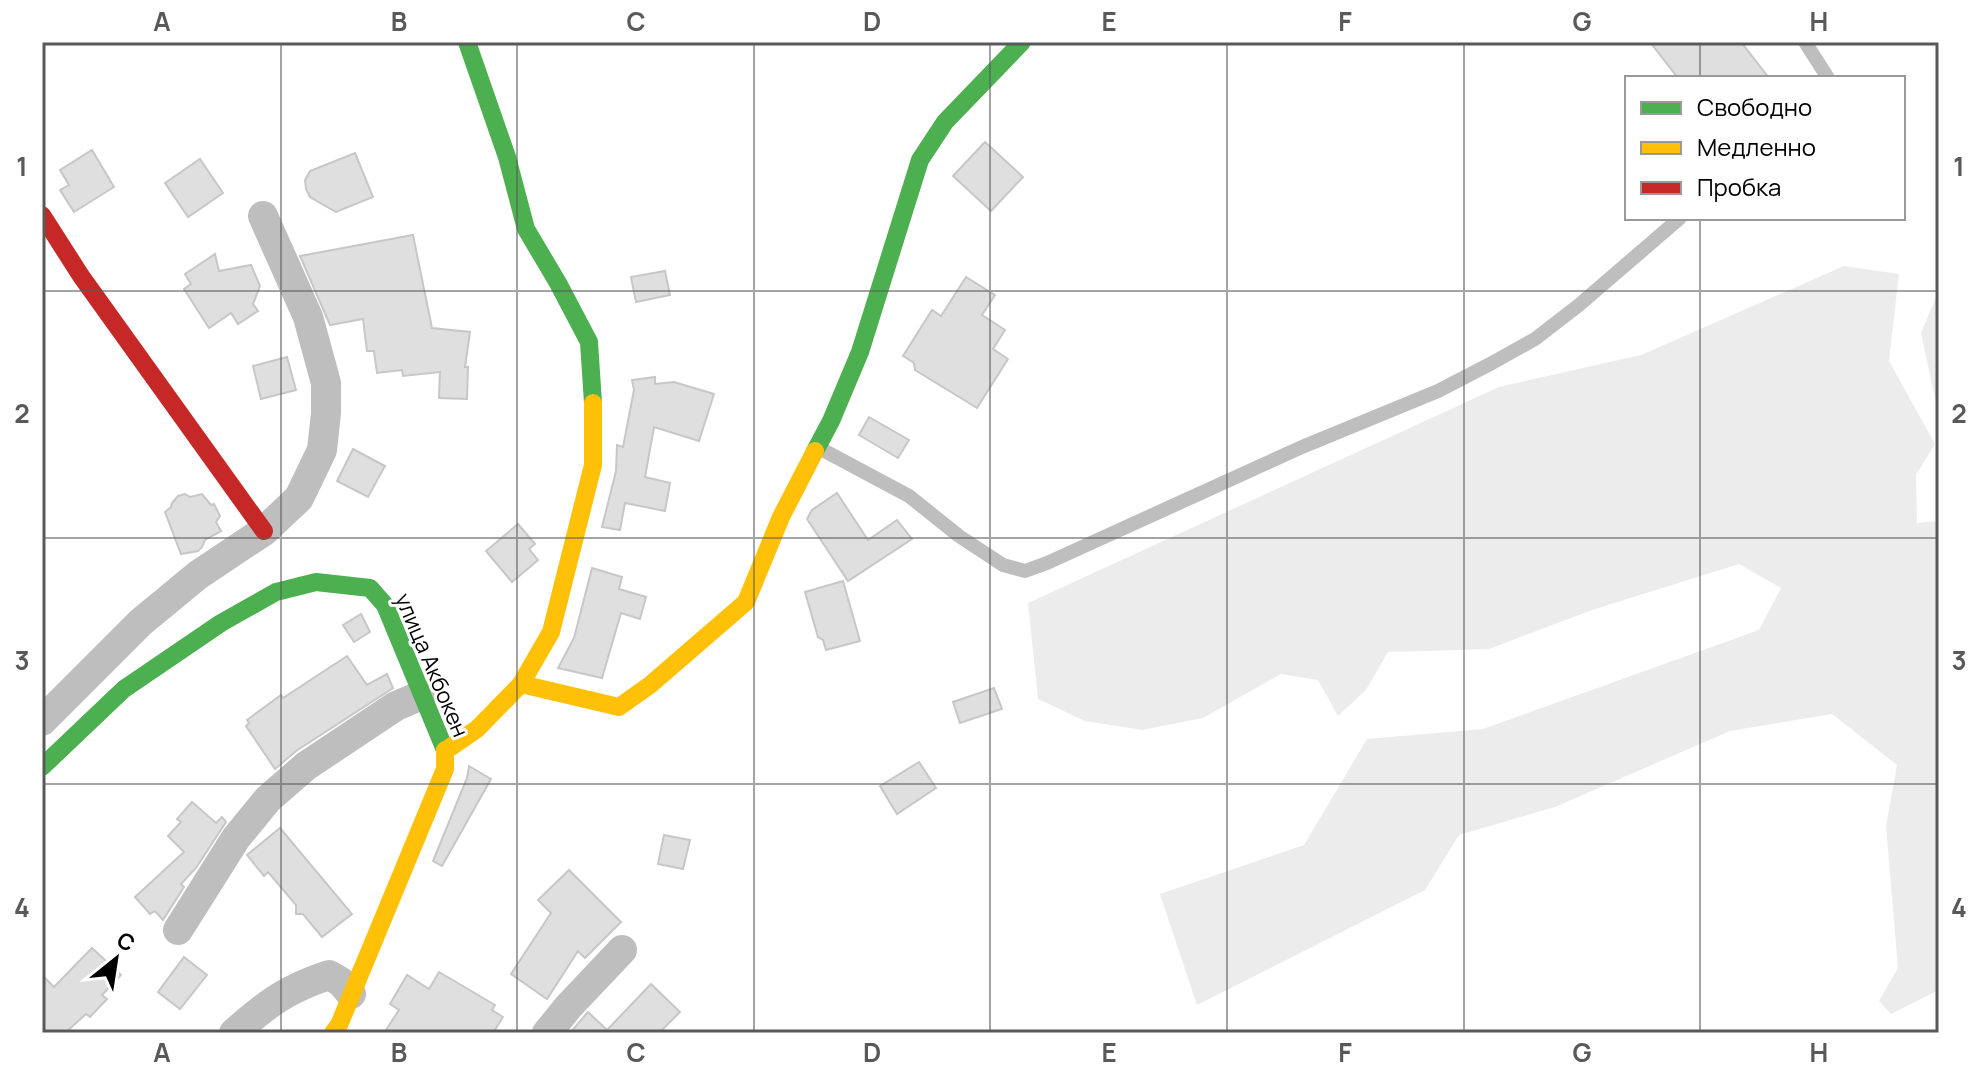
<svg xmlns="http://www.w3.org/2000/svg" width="1981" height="1075" font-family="Manrope,sans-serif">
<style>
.green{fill:#ececec}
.building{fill:#dfdfdf;stroke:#c7c7c7;stroke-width:2}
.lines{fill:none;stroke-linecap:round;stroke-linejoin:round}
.lane{stroke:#bebebe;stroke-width:14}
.street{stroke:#bebebe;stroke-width:30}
.fast{stroke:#4caf50;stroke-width:18}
.slow{stroke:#ffc107;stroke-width:18}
.jam{stroke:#c62828;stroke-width:18}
.grid{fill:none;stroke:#595959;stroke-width:2;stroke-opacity:0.55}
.labels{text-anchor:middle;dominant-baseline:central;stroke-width:6;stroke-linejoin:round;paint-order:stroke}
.street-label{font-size:22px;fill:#000;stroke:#fff}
.neatline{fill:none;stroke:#595959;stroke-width:3}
.grid-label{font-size:26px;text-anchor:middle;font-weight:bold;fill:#595959}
</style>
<rect width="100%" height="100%" fill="#fff"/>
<!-- green -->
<g class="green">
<path d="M1844 266 1899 274 1889 361 1935 444 1916 475 1917 523 1939 521V990L1891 1014 1879 1001 1898 968 1886 826 1897 765 1832 714 1730 731 1555 807 1459 835 1425 890 1197 1005 1160 894 1304 845 1367 739 1483 729 1759 630 1781 588 1739 564 1592 610 1489 649 1388 652 1366 690 1338 716 1318 680 1281 674 1203 718 1142 730 1085 721 1038 699 1028 603 1499 387 1641 355Z"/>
<path d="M1939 290V417L1921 333Z"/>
</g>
<!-- building -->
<g class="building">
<path d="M1650 42H1741L1769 78H1678Z"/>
<path d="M985 142 1023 177 991 211 953 176Z"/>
<path d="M92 150 114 187 74 212 60 190 69 185 60 170Z"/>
<path d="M355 153 373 197 336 212 310 197 306 189 305 180 310 171Z"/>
<path d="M200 159 223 193 188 217 165 183Z"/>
<path d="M413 235 432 328 470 332 465 367H468L467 399 439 398 440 372 403 376 402 370 377 373 374 351H367L363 319 330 325 300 256Z"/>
<path d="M215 254 219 271 251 265 260 286 253 304 258 311 238 324 231 313 209 328 184 289 191 284 185 274Z"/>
<path d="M665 271 670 295 636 302 631 277Z"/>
<path d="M966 277 995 295 982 315 1005 330 993 349 1008 359 977 408 915 370 914 363 903 356 932 310 941 316Z"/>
<path d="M287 357 296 390 261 399 253 366Z"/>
<path d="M655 377V384L674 382 714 394 699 441 654 427 645 477 670 483 665 511 625 503 620 530 602 527 616 471 617 445 623 447 634 390 632 380Z"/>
<path d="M869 417 909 440 898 458 859 435Z"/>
<path d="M353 449 385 466 368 497 337 481Z"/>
<path d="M837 493 868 540 897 520 912 539 848 581 807 519 812 510Z"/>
<path d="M185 494 190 497 202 494 211 505 214 504 220 516 216 522 221 531 205 540 202 547 198 551 181 554 165 512 171 507 172 503 178 496Z"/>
<path d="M518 524 535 544 529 549 538 560 512 582 486 551Z"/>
<path d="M592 568 622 577 619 589 646 597 640 619 621 613 602 678 558 668 574 638Z"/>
<path d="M843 581 860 641 826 650 823 640 818 637 805 592Z"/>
<path d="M361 614 370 632 354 642 343 625Z"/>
<path d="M347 656 367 685 387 674 393 688 296 751 275 769 246 726 249 723 247 720 281 695 283 698Z"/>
<path d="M994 688 1002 709 960 723 953 702Z"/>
<path d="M919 762 936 788 897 814 880 786Z"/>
<path d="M469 766 491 779 442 866 433 861 467 778Z"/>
<path d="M192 802 216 823 222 817 226 822 196 868 181 884 184 887 163 920 155 911 150 914 135 897 184 852 168 836 181 822 177 819Z"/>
<path d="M280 828 352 914 322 937 303 914H296V905L268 872 264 876 247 855Z"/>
<path d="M664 835 690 840 683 869 658 864Z"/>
<path d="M569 870 621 922 585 958 578 951 547 999 511 974 551 913 538 900Z"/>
<path d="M92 948 121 975 102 995 107 999 90 1017 86 1014 65 1033H42V975L54 987Z"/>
<path d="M184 957 207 975 180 1009 158 992Z"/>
<path d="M439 972 495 1005 492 1010 503 1017 493 1033H384L399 1010 390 1004 407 975 429 989Z"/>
<path d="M651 984 680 1012 659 1033H570L588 1012 607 1030Z"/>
</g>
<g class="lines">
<!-- lane -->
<g class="lane">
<path d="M1805 42 1828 78"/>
<path d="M821 449 909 496 959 536 1003 565 1025 571 1047 563 1302 447 1438 391 1492 363 1535 339 1579 305 1680 218"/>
</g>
<!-- street -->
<g class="street">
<path d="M42 721 141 622 198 575 264 531 299 498 322 450 326 413V383L308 317 263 216"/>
<path d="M178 930 236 838 268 799 306 766 396 706 422 695"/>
<path d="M234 1033C267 1004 286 989 329 975L341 982 351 994"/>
<path d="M547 1033 569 1006 622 950"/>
</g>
<!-- fast -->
<g class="fast">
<path d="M467 42 507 157 526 229 558 283 589 342 593 403"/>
<path d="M815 451 831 421 860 352 920 160 945 122 1022 42"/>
<path d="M42 767 124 689 221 623 276 592 316 582 370 588 385 605 445 750"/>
</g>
<!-- slow -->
<g class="slow">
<path d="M521 684 619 707 650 685 746 602 781 517 815 451"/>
<path d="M445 751 477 729 521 684 551 632 593 465V403"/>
<path d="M333 1033 339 1025 445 769V750"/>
</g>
<!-- jam -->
<path class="jam" d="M42 215 81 276 264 531"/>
</g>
<!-- grid -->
<path class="grid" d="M281 42V1033M517 42V1033M754 42V1033M990 42V1033M1227 42V1033M1464 42V1033M1700 42V78M1700 218V1033M42 291H1939M42 538H1939M42 784H1939"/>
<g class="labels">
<!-- street labels -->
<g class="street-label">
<text transform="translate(432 665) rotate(67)">улица Акбокен</text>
</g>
</g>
<!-- border -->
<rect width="1981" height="1075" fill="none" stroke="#ffffff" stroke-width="88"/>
<!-- legend -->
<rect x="1625" y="76" width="280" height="144" fill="#ffffff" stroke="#999999" stroke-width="2"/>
<rect x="1641" y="102" width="40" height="12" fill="#4caf50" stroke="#999999" stroke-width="2"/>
<text x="1697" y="116" font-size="24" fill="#000000">Свободно</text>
<rect x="1641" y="142" width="40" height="12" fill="#ffc107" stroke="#999999" stroke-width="2"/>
<text x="1697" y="156" font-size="24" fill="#000000">Медленно</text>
<rect x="1641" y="182" width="40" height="12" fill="#c62828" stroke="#999999" stroke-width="2"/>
<text x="1697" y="196" font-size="24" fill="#000000">Пробка</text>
<!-- north arrow -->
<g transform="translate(116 959) rotate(30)" stroke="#ffffff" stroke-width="6" paint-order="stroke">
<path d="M0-6L14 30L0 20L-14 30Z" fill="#000000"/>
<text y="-12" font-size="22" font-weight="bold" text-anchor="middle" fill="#000000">С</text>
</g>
<rect x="44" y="44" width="1893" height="987" class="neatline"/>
<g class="grid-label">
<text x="162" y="31">A</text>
<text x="399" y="31">B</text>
<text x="636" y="31">C</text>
<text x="872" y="31">D</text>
<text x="1109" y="31">E</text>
<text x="1345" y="31">F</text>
<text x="1582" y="31">G</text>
<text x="1819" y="31">H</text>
<text x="22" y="176">1</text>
<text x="1959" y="176">1</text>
<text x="22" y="423">2</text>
<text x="1959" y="423">2</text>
<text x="22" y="670">3</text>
<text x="1959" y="670">3</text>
<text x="22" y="917">4</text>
<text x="1959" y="917">4</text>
<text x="162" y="1062">A</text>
<text x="399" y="1062">B</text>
<text x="636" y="1062">C</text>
<text x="872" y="1062">D</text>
<text x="1109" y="1062">E</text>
<text x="1345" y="1062">F</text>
<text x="1582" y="1062">G</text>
<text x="1819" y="1062">H</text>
</g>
</svg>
